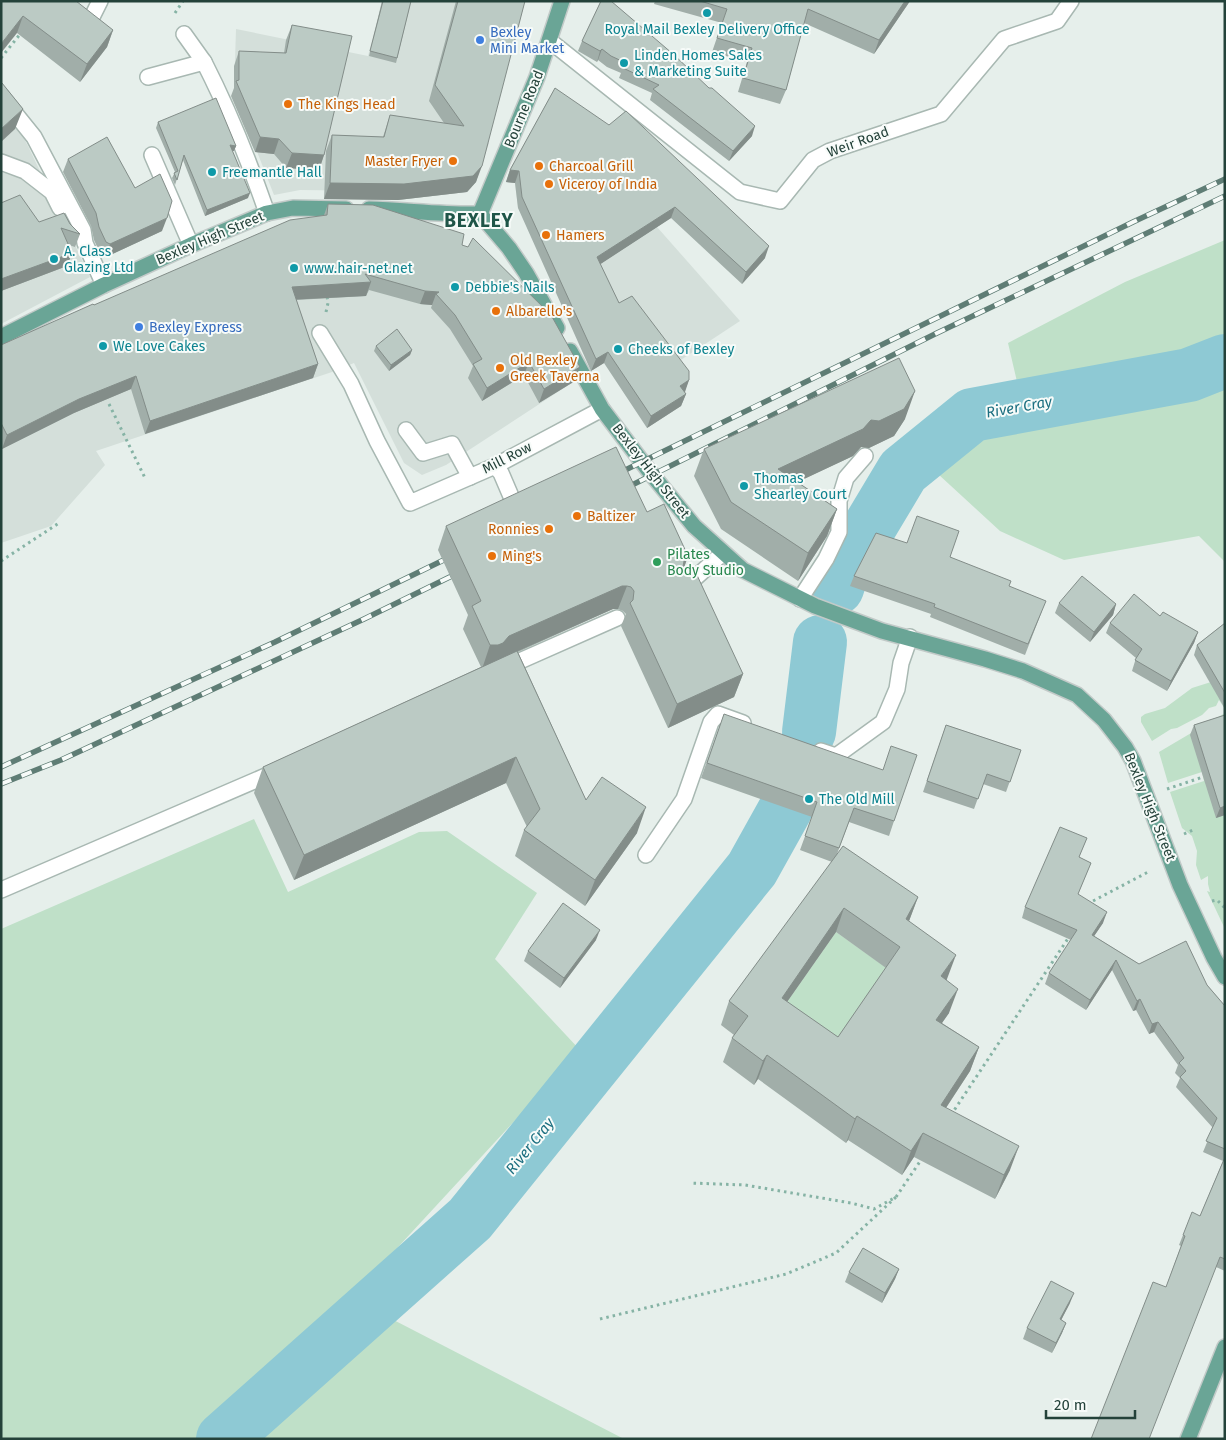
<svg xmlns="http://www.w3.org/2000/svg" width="1226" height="1440" font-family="'Fira Sans',sans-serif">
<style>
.built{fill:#d4dfda}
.green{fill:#bfe0c8}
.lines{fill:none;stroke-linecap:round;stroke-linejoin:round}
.river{stroke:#8ec9d4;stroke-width:54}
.minor-casing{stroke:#a8b8b2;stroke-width:18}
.major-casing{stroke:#c2cac8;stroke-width:18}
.path{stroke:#86b3a5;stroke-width:3;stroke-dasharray:2.5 4;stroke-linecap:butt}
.minor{stroke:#fff;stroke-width:15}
.major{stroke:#6aa596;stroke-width:15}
.rail-casing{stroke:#5f7d75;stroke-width:5.5}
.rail{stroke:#f7fbf9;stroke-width:4;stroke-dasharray:11;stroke-linecap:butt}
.wall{fill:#a1aea9;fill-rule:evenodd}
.shaded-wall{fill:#838d89}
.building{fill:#bbcac4;stroke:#838d89;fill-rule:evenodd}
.culture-dot{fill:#0f9aa8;stroke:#f7fbf9;stroke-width:2}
.shop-dot{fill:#3f7fe0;stroke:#f7fbf9;stroke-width:2}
.food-dot{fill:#e8710a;stroke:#f7fbf9;stroke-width:2}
.leisure-dot{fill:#2e9e5b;stroke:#f7fbf9;stroke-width:2}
.labels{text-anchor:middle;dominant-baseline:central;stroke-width:4;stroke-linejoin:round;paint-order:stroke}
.culture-label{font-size:14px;fill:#0d838f;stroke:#f7fbf9;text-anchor:start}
.shop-label{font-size:14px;fill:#366cbe;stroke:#f7fbf9;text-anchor:start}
.food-label{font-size:14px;fill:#c56008;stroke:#f7fbf9;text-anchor:start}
.street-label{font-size:14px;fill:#24423a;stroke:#f7fbf9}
.leisure-label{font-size:14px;fill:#27864d;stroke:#f7fbf9;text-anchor:start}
.water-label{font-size:15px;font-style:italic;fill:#1c6f80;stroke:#f7fbf9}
.district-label{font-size:19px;font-weight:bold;letter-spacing:1px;fill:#1f5548;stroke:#f7fbf9}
</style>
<rect width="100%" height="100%" fill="#e6efeb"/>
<!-- built -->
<g class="built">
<path d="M382 1H524L486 142 489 143 476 182 467 192 300 190 274 195 234 93 236 29 368 56Z"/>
<path d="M1 105 18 127 29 148 90 277 1 324Z"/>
<path d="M524 153 657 227 740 321 626 396 518 208 515 183Z"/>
<path d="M277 237 548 355 567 386 446 465 422 475 404 463 354 363 335 371 96 451 105 465 51 526 1 543V357Z"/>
</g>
<!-- green -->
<g class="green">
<path d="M1225 240V562L1199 536 1064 560 1000 531 938 474 934 468 972 430 1017 421 1018 386 1008 343 1125 282Z"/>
<path d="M1211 682 1225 689V709L1219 700 1216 706 1209 708 1202 715 1177 728 1171 729 1152 741 1141 722V717L1145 714 1165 708 1192 688Z"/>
<path d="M1225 713V929L1207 891 1210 892 1208 884V876L1201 880 1196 865 1197 851 1192 836 1182 828 1170 792 1204 781 1202 772 1168 783 1159 752Z"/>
<path d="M254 819 288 892 419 832 447 831 537 893 495 959 580 1050 351 1298 624 1439H1V929Z"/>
<path d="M836 932 891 971 829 1061 773 1022Z"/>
</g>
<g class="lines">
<!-- river -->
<g class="river">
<path d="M837 588 842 573 903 471 972 415 1189 375 1225 361"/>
<path d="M809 732 820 642"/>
<path d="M223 1439 470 1219 752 869 786 808"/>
</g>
<!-- minor casing -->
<g class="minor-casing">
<g id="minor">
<path d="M90 21 100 1"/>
<path d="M184 34 204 62"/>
<path d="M550 41 740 192 780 201 813 160 830 151 941 114 1004 39 1057 21 1071 1"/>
<path d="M148 77 204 62C229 111 249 161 267 213"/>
<path d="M1 96 34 137 83 230 85 243 104 285"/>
<path d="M152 155 191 245"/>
<path d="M1 162 25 171 52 192 60 208"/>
<path d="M320 333 351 384 377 441 410 503 495 466 602 409"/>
<path d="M406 430 423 453 452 444 470 477"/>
<path d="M495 466 501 473 513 501"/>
<path d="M684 588 723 553"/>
<path d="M800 599 826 559 839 532V501L846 478 865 456"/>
<path d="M504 668 617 618"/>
<path d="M821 751 836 756 883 722 897 689 901 663 910 637"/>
<path d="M646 855 684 799 711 722 718 714 743 723"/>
<path d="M1 890 275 772"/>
</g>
</g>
<!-- major casing -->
<g class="major-casing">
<g id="major">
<path d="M369 209C406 210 443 215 480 214"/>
<path d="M480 214 509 248 526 273 557 328"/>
<path d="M480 214 537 77 562 1"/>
<path d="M1 337 104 285 191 245 267 213 293 208 346 209"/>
<path d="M570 351 602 409 649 471 694 526 743 570 815 606 882 631 985 659 1023 671 1077 695 1104 720 1125 747 1133 761 1180 885 1214 958 1225 977"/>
<path d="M1188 1439 1225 1347"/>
</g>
</g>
<!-- path -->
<g class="path">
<path d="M175 13 183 1"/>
<path d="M1 58 21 33"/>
<path d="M326 312 328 303 327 296"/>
<path d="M109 404 146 480"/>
<path d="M1 561 59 523"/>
<path d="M1167 789 1203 777"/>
<path d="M1184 834 1195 829"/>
<path d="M1212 901 1217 900 1225 908"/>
<path d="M1089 906 1093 901 1150 871"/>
<path d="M951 1115 1069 937"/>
<path d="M896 1197 923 1157"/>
<path d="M600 1319 786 1274 836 1253 896 1197 874 1209 851 1203 745 1185 690 1183"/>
</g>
<!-- minor -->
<use href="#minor" class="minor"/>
<!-- major -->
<use href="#major" class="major"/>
<!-- rail casing -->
<g class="rail-casing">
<g id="rail">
<path d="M613 476 1133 222 1225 179"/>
<path d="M620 491 937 333 1225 196"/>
<path d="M1 767 275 642 454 555"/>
<path d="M1 784 61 760 364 619 462 571"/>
</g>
</g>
<!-- rail -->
<use href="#rail" class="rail"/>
</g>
<!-- wall -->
<g class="wall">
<path d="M1 1 113 30 107 47 80 82 17 33Z"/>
<path d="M382 1H411L396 63 369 56Z"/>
<path d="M456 1H525L476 182 467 192 398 200 324 199 326 151 332 135 383 137 390 115 444 123 429 101Z"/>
<path d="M601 1 752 136 729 161 650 100 652 93 619 78 621 73 607 67 598 60 597 62 578 51 582 41Z"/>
<path d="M655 1H910L874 54 804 23 786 90 780 104 738 92 747 62 712 52 722 23 654 4Z"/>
<path d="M292 25 324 155 319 170 286 168 274 154 255 152 231 96 234 88V66L239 51 284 53 286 40Z"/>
<path d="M555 88 765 258 742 284 671 218 600 264 619 303 689 380 684 392 686 394 681 406 647 428 604 363 591 371 518 208 515 183 506 182 510 170Z"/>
<path d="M158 122 236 146 234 151H232L248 198 205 216 183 160 175 185 172 178 175 172 156 128Z"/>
<path d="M68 159 135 188 162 231 106 257 101 255 94 240 91 226 63 172Z"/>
<path d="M1 203 39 222 70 224 80 234 75 247 69 245 72 253 67 266 1 291Z"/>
<path d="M328 204 462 245 575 381 539 403 524 375 482 401 468 378 473 366 450 329 431 308 432 305 420 304 369 290 366 296 296 300 318 364 313 378 145 434 131 389 74 413 2 449 1 447V345L94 305 324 215Z"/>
<path d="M376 346 412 350 410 355 389 371 374 351Z"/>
<path d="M905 419 894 436 869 448 861 447 853 456 797 482 837 509 827 536 798 581 721 529 694 476 704 449Z"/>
<path d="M647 512 688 556 684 568 743 674 734 697 668 728 621 626 626 614 623 611 618 609H613L518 652 586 800 637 833 585 906 515 856 524 830 527 827 506 783 294 880 254 793 263 767 481 667 463 629 468 615 438 550 446 526Z"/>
<path d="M950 557 1009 586 1042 611 1025 655 930 617 931 614 850 586 854 576Z"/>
<path d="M1059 603 1116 604 1113 615 1090 642 1055 613Z"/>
<path d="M1160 616 1198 632 1194 643 1167 691 1132 671 1136 658 1106 633 1110 623Z"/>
<path d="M1225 623V709L1194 655 1197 645Z"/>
<path d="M724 714 894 821 889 836 849 822 837 854 918 897 909 921 947 979V980L949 1013 942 1023 979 1047 970 1071 946 1108 1010 1170 995 1199 914 1157 902 1175 848 1140 846 1143 758 1079 754 1085 723 1062 732 1038 734 1035 721 1025 729 1001 832 862 800 850 812 817 701 778ZM836 932 886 968 838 1037 787 1002Z"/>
<path d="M1225 715V815L1216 818 1190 735 1194 725Z"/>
<path d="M946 725 1021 750 1006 792 983 784 974 809 923 792Z"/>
<path d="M1087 838 1079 857 1091 863 1078 894 1103 923 1094 936 1139 964 1207 985 1225 1006V1271L1216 1267 1166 1287 1181 1246 1179 1245 1183 1235 1200 1216 1223 1161 1203 1152 1213 1128 1176 1087 1180 1078 1175 1073 1178 1065 1154 1032 1149 1034 1136 1010 1133 1011 1112 970 1086 1010 1045 984 1049 973 1071 940 1022 918 1025 907Z"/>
<path d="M596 940 560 988 524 961 528 951Z"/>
<path d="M899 1269 895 1279 882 1303 845 1282 849 1272Z"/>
<path d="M1070 1303 1061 1320 1066 1323 1062 1333 1052 1353 1023 1339 1027 1328Z"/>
</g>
<!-- shaded-wall -->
<g class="shaded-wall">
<path d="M905 1H910L874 54 879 40Z"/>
<path d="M23 16 17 33 1 53V44Z"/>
<path d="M113 30 107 47 80 82 87 64Z"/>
<path d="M602 49 598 60 597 62 600 51Z"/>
<path d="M23 109 15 129 1 142V129Z"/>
<path d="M755 126 752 136 729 161 733 151Z"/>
<path d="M260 137 279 139 274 154 255 152Z"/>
<path d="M230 145 236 146 234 151 228 150Z"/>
<path d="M292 153 324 155 319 170 286 168Z"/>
<path d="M482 166 476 182 467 192 398 200 324 199 330 183Z"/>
<path d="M510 170 519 171 515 183 506 182Z"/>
<path d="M250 193 248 198 205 216 207 210Z"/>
<path d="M675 207 671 218 593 269 597 257Z"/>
<path d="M167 218 162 231 106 257 110 244Z"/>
<path d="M769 246 765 258 742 284 746 272Z"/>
<path d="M72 253 67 266 1 291V279Z"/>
<path d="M371 282 366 296 287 300 292 287Z"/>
<path d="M425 291 439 292 436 294 432 305 420 304Z"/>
<path d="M412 350 410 355 389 371 391 365Z"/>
<path d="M608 352 604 363 591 371 596 359Z"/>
<path d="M529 362 524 375 482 401 487 388Z"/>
<path d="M318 364 313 378 145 434 150 421Z"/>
<path d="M580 367 575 381 539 403 544 389Z"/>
<path d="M136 376 131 389 74 413 2 449 7 435 79 399Z"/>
<path d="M689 380 685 392 676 398 680 386Z"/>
<path d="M915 391 905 419 894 436 869 448 861 447 853 456 768 496 778 469Z"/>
<path d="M686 394 681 406 647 428 651 416Z"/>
<path d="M837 509 827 536 798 581 808 553Z"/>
<path d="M688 556 680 579 684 561Z"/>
<path d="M622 586H627L618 609H613L500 659 482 669 490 645 509 636Z"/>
<path d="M1116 604 1113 615 1090 642 1094 632Z"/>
<path d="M1198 632 1194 643 1167 691 1171 681Z"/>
<path d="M743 674 734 697 668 728 677 704Z"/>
<path d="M516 757 506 783 294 880 304 855Z"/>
<path d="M1225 806V815L1216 818 1220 808Z"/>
<path d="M646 807 637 833 585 906 595 880Z"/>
<path d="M918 897 909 921 906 919Z"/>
<path d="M844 908 836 932 773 1022 782 998Z"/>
<path d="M1107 912 1103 923 1088 945 1092 935Z"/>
<path d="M600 930 596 940 560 988 564 978Z"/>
<path d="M956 955 947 979 932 1000 941 976Z"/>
<path d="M1116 960 1112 970 1086 1010 1090 1000Z"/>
<path d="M958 989 949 1013 927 1044 936 1020Z"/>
<path d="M1140 999 1136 1010 1133 1011 1137 1001Z"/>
<path d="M1158 1022 1154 1032 1149 1034 1152 1024Z"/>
<path d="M979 1047 970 1071 932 1129 941 1105Z"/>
<path d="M767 1055 758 1079 754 1085 763 1061Z"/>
<path d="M857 1116 848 1140 846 1143 855 1119Z"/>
<path d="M923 1133 914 1157 902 1175 911 1151Z"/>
<path d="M1019 1146 1010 1170 995 1199 1004 1175Z"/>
<path d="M899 1269 895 1279 882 1303 885 1293Z"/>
<path d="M1074 1293 1070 1303 1056 1330 1060 1319Z"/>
<path d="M1066 1323 1062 1333 1052 1353 1056 1343Z"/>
</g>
<!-- building -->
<g class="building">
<path d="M1 1H76L113 30 87 64 23 16 1 44Z"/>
<path d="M383 1H411L397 58 370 51Z"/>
<path d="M458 1H525L482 166 473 176 404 184 330 183 332 135 384 137 390 115 464 126 435 85Z"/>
<path d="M601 1H611L673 54 709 88H712L755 126 733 151 653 89 659 85 623 68 626 63 611 56 602 49 600 51 582 41Z"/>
<path d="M700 1H905L879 40 808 9 786 90 743 78 752 48 717 38 727 9Z"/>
<path d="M292 25 352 36 324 155 292 153 279 139 260 137 236 81 239 80V51L286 53Z"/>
<path d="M2 83 23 109 1 129V84Z"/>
<path d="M555 88 609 125 626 111 769 246 746 272 675 207 597 257 619 303 632 296 689 371V380L680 386 686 394 651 416 608 352 596 359 522 197 519 171 510 170Z"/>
<path d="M216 98 236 146 230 145 250 193 207 210 184 155 177 180 174 173 178 171 158 122Z"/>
<path d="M107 137 135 188 160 174 172 201 167 218 110 244 106 242 99 227 96 213 68 159Z"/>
<path d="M20 195 39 222 64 213 70 224 80 234 61 228 72 253 1 279V203Z"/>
<path d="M328 204 373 205 464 234 462 245 468 247 473 238 551 315 580 367 544 389 529 362 487 388 473 364 482 359 455 315 436 294 439 292 425 291 365 274 371 282 292 287 318 364 150 421 136 376 79 399 7 435 1 423V345L93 304 94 305 290 220 327 215Z"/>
<path d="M397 329 412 350 391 365 376 346Z"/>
<path d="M899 358 915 391 904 409 879 421 871 420 863 429 778 469 837 509 808 553 731 502 704 449Z"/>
<path d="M616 447 647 512 664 504 688 556 684 561 683 567 689 573H696L743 674 677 704 630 603 633 600 634 591 631 587 627 586H622L509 636 503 643 498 645H490L472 606 481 601 446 526Z"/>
<path d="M917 516 959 531 950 557 1011 581 1009 586 1046 601 1028 644 934 607 935 604 854 576 876 533 907 543Z"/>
<path d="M1082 576 1116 604 1094 632 1059 603Z"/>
<path d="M1134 594 1160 616 1163 612 1198 632 1171 681 1135 660 1142 649 1110 623Z"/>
<path d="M1225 623V693L1197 645Z"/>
<path d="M517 651 586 800 602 777 646 807 595 880 524 830 540 809 516 757 304 855 263 767Z"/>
<path d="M724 714 883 770 891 746 917 755 894 821 854 808 839 848 805 836 817 802 707 763Z"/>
<path d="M1225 715V806L1220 808 1194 725Z"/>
<path d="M946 725 1021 750 1010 782 987 774 978 799 927 781Z"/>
<path d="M1060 827 1087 838 1079 857 1091 863 1078 894 1107 912 1092 935 1139 964 1186 941 1207 985 1225 1006V1149L1206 1141 1217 1118 1180 1077 1186 1071 1179 1063 1184 1058 1158 1022 1152 1024 1140 999 1137 1001 1116 960 1090 1000 1049 973 1077 930 1025 907Z"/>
<path d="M843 846 918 897 906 919 956 955 941 976 958 989 936 1020 979 1047 941 1105 1019 1146 1004 1175 923 1133 911 1151 857 1116 855 1119 767 1055 763 1061 732 1038 748 1016 729 1001ZM844 908 900 947 838 1037 782 998Z"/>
<path d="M563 903 600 930 564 978 528 951Z"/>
<path d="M1225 1157V1259L1220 1257 1149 1439H1091L1153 1282 1166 1287 1185 1236 1183 1235 1192 1212 1200 1216Z"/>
<path d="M863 1248 899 1269 885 1293 849 1272Z"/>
<path d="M1051 1281 1074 1293 1060 1319 1066 1323 1056 1343 1027 1328Z"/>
</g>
<!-- markers -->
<g class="culture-dot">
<circle cx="707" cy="13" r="5"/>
<circle cx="624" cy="63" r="5"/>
<circle cx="212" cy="172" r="5"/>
<circle cx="54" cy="259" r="5"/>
<circle cx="294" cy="268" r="5"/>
<circle cx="455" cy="287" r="5"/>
<circle cx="103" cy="346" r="5"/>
<circle cx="618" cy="349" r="5"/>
<circle cx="744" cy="486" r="5"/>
<circle cx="809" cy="799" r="5"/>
</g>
<g class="shop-dot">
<circle cx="480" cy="40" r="5"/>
<circle cx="139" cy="327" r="5"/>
</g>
<g class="food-dot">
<circle cx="288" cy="104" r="5"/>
<circle cx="453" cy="161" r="5"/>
<circle cx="539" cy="166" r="5"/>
<circle cx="549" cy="184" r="5"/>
<circle cx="546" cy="235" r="5"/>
<circle cx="496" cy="311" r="5"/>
<circle cx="500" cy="368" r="5"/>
<circle cx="577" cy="516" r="5"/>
<circle cx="549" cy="529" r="5"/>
<circle cx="492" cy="556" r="5"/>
</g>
<circle class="leisure-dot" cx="657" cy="562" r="5"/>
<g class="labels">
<!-- culture labels -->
<g class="culture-label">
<text x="707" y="29" text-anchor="middle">Royal Mail Bexley Delivery Office</text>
<text x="634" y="55">Linden Homes Sales<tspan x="634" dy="16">&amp; Marketing Suite</tspan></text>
<text x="222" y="172">Freemantle Hall</text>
<text x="64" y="251">A. Class<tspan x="64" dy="16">Glazing Ltd</tspan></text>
<text x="304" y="268">www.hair-net.net</text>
<text x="465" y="287">Debbie's Nails</text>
<text x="113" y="346">We Love Cakes</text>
<text x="628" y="349">Cheeks of Bexley</text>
<text x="754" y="478">Thomas<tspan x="754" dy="16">Shearley Court</tspan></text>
<text x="819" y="799">The Old Mill</text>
</g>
<!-- shop labels -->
<g class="shop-label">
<text x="490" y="32">Bexley<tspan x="490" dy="16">Mini Market</tspan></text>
<text x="149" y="327">Bexley Express</text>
</g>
<!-- food labels -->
<g class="food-label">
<text x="298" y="104">The Kings Head</text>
<text x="443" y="161" text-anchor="end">Master Fryer</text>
<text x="549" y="166">Charcoal Grill</text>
<text x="559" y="184">Viceroy of India</text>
<text x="556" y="235">Hamers</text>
<text x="506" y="311">Albarello's</text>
<text x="510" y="360">Old Bexley<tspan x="510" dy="16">Greek Taverna</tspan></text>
<text x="587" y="516">Baltizer</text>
<text x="539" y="529" text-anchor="end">Ronnies</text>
<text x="502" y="556">Ming's</text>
</g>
<!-- street labels -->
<g class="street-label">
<text transform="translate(524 109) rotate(-68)">Bourne Road</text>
<text transform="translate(858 142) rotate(-20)">Weir Road</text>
<text transform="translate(210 238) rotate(-23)">Bexley High Street</text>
<text transform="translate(507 458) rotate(-27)">Mill Row</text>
<text transform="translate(651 471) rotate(52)">Bexley High Street</text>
<text transform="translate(1150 807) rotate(68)">Bexley High Street</text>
</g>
<!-- leisure labels -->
<g class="leisure-label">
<text x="667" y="554">Pilates<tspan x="667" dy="16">Body Studio</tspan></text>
</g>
<!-- water labels -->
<g class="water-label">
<text transform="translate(1019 407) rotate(-10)">River Cray</text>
<text transform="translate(530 1146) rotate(-51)">River Cray</text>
</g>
<!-- district labels -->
<g class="district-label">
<text x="479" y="220">BEXLEY</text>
</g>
</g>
<!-- border -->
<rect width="1226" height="1440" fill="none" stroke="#24423a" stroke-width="5"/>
<!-- scale -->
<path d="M1046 1410v8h89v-8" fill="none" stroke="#24423a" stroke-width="2.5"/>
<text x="1054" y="1410" font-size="15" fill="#24423a" stroke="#f7fbf9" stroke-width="4" paint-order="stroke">20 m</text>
</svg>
